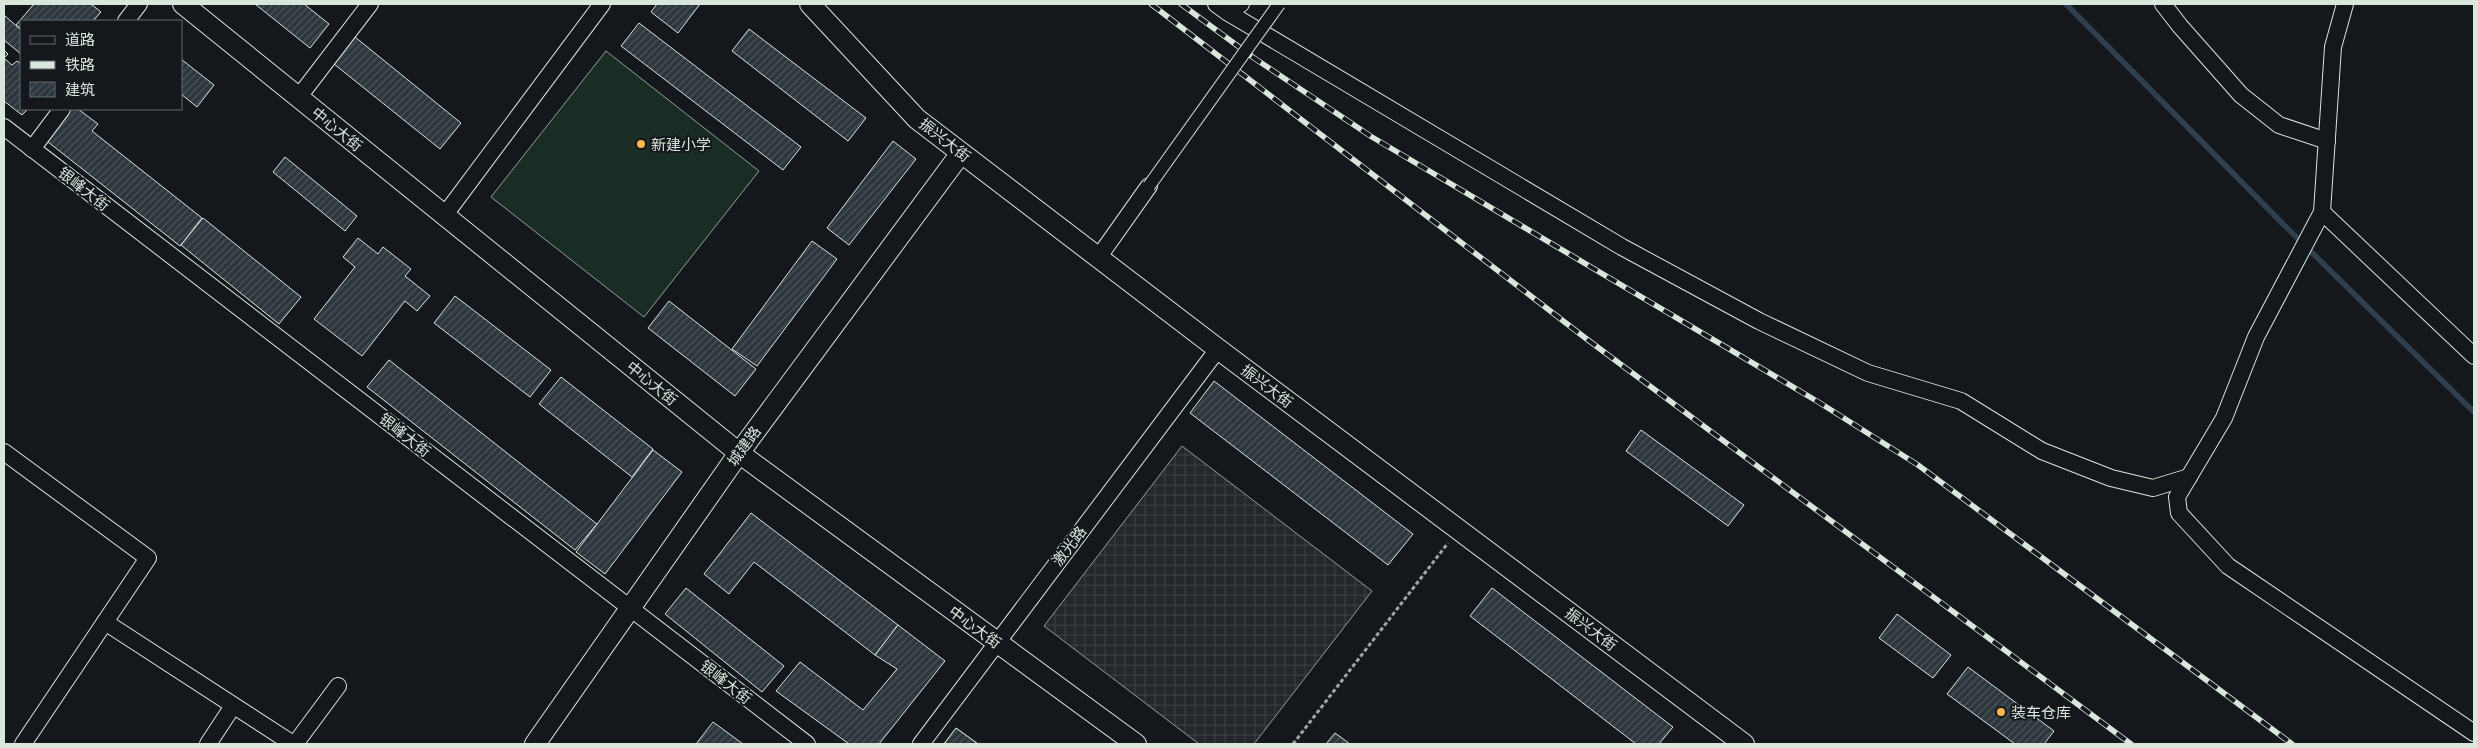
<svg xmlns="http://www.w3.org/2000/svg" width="2478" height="748" font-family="'Source Serif 4','Noto Sans SC',serif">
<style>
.pitch{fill:#1a2d24;stroke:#939e99}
.plaza{fill:url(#plaza-grid);stroke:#939e99}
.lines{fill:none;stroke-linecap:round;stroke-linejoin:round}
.stream{stroke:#2f3f4d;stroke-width:5.5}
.building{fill:url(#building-hatch);stroke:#d8e6dc}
.minor-casing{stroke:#d8e6dc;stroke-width:18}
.tertiary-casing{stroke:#d8e6dc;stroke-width:22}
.path{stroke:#9da8a2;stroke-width:3;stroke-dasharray:4 2.5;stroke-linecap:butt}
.minor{stroke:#14181c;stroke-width:16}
.tertiary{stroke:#14181c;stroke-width:20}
.rail-casing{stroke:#d8e6dc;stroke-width:5.5}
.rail{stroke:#14181c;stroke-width:4;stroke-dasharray:11;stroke-linecap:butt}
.pedestrian-bridge-casing{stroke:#d8e6dc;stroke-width:14;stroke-linecap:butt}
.pedestrian-bridge{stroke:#14181c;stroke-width:12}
.poi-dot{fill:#ffb74d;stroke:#14181c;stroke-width:2}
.labels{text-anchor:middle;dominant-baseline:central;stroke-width:4;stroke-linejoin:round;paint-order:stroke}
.street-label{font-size:15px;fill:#d8e6dc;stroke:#14181c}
.poi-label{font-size:15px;fill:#d8e6dc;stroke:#14181c;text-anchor:start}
</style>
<defs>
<pattern id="plaza-grid" width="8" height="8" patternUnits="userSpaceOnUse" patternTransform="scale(1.25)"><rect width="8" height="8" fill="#24282b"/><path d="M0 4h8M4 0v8" fill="none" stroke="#393d3f"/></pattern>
<pattern id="building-hatch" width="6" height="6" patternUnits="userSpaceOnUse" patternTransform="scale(1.25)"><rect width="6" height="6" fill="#2c363c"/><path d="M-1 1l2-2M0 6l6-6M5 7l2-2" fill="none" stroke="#4a5358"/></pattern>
</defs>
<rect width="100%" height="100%" fill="#14181c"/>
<!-- pitch -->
<path class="pitch" d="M606 51 759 171 644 317 491 197Z"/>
<!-- plaza -->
<path class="plaza" d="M1182 446 1372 591 1254 744H1199L1044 626Z"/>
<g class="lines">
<!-- stream -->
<path class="stream" d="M2066 4 2286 227 2474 412"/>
</g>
<!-- building -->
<g class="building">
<path d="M34 4H91L101 12 93 21H21V29L16 25Z"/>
<path d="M255 4H304L329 24 310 48Z"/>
<path d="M657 4H700L678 33 651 12Z"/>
<path d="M4 15 21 30V54L4 40Z"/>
<path d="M639 23 801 147 783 170 621 46Z"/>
<path d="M749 29 866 118 848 141 732 51Z"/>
<path d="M355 37 461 123 440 149 334 64Z"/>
<path d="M4 50 8 54 4 58 12 65 17 61 21 64V109H28L22 115 4 101Z"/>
<path d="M181 59 214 85 197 107 181 94Z"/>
<path d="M67 109H78L98 124 92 131 202 218 180 246 43 138Z"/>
<path d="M893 141 916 159 849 245 827 228Z"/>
<path d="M285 157 357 216 345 231 273 172Z"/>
<path d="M203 218 301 297 279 324 181 245Z"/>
<path d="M358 238 378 254 383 247 411 269 405 276 430 296 417 311 405 301 362 356 314 319 355 267 343 257Z"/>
<path d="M812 241 837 259 757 366 732 349Z"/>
<path d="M455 296 551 370 530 397 434 323Z"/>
<path d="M669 301 756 369 735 396 648 328Z"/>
<path d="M389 360 597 524 575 550 367 387Z"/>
<path d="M561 377 653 449 632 477 539 404Z"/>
<path d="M1214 381 1413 534 1388 565 1190 413Z"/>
<path d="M1641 430 1744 505 1728 526 1626 451Z"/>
<path d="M653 450 682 472 605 574 576 552Z"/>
<path d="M751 513 898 625 875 655 754 562 729 594 704 574Z"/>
<path d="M686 588 784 666 762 692 665 614Z"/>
<path d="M1492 588 1673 727 1659 744H1636L1470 616Z"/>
<path d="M1897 614 1951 655 1933 678 1879 638Z"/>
<path d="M898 625 945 661 879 744H849L776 691 800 662 863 710 897 669 875 655Z"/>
<path d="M1968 667 2054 731 2044 744H2015L1947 694Z"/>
<path d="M713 722 743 744H696Z"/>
<path d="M956 728 978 744H944Z"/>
<path d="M956 728 978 744H944Z"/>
<path d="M1335 733 1350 744H1326Z"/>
</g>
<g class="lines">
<!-- minor casing -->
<g class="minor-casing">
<g id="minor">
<path d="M1216 4 1227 12 1241 4"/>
<path d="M2163 4 2180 26 2241 95 2279 125 2327 141"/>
<path d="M2345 4 2333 47 2322 212 2256 337 2224 418 2177 497 2179 513 2228 566 2474 733"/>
<path d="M1227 12 1622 247 1759 321 1868 373 1961 401 2042 451 2111 478 2153 488 2189 477"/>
<path d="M126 21 139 4"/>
<path d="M298 98 370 4"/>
<path d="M4 127 807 744"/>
<path d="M32 149 62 109"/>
<path d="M2322 212 2474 356"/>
<path d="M444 216 602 4"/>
<path d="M1098 258 1149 186"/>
<path d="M4 452 148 558 23 744"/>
<path d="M105 622 293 744"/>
<path d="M208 744 233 706"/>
<path d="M295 744 338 686"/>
<path d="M921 744 1218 349"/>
</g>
</g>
<!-- tertiary casing -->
<g class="tertiary-casing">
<g id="tertiary">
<path d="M183 4 739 453 1136 744"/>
<path d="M810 4 917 119 1218 349 1744 744"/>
<path d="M535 744 739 453 961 153"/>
</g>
</g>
<!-- path -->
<path class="path" d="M1293 744 1448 543"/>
<!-- minor -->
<use href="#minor" class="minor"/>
<!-- tertiary -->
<use href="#tertiary" class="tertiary"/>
<!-- rail casing -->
<g class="rail-casing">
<g id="rail">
<path d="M1151 4 1588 340 2131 744"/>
<path d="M1181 4 1254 58 1372 137 1820 403 1918 465 2292 744"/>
</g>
</g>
<!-- rail -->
<use href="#rail" class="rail"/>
<!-- pedestrian-bridge casing -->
<g class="pedestrian-bridge-casing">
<path id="pedestrian-bridge" d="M1149 186 1279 4"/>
</g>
<!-- pedestrian-bridge -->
<use href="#pedestrian-bridge" class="pedestrian-bridge"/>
</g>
<!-- markers -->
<g class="poi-dot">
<circle cx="641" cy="144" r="5"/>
<circle cx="2001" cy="712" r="5"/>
</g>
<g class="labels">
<!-- street labels -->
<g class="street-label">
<text transform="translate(337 129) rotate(39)">中心大街</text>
<text transform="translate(945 140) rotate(38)">振兴大街</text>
<text transform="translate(84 189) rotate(38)">银峰大街</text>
<text transform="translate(652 383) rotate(39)">中心大街</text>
<text transform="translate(1267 386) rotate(37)">振兴大街</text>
<text transform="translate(405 435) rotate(38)">银峰大街</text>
<text transform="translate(744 446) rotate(-54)">城建路</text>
<text transform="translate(1069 546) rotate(-53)">激光路</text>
<text transform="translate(975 627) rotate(36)">中心大街</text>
<text transform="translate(1591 629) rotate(37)">振兴大街</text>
<text transform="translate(726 682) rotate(38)">银峰大街</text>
</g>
<!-- poi labels -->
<g class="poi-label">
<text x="651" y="144">新建小学</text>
<text x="2011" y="712">装车仓库</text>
</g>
</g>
<!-- border -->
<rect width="2478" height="748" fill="none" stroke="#d8e6dc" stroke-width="10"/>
<!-- legend -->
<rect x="20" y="20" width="162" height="90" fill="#14181c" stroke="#626a69"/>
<rect x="30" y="36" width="25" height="8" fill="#14181c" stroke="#626a69"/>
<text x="65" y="45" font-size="15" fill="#d8e6dc">道路</text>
<rect x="30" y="61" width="25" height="8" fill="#d8e6dc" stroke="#626a69"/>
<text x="65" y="70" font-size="15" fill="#d8e6dc">铁路</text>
<rect x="30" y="82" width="25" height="15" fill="url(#building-hatch)" stroke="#626a69"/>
<text x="65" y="95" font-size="15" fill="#d8e6dc">建筑</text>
</svg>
